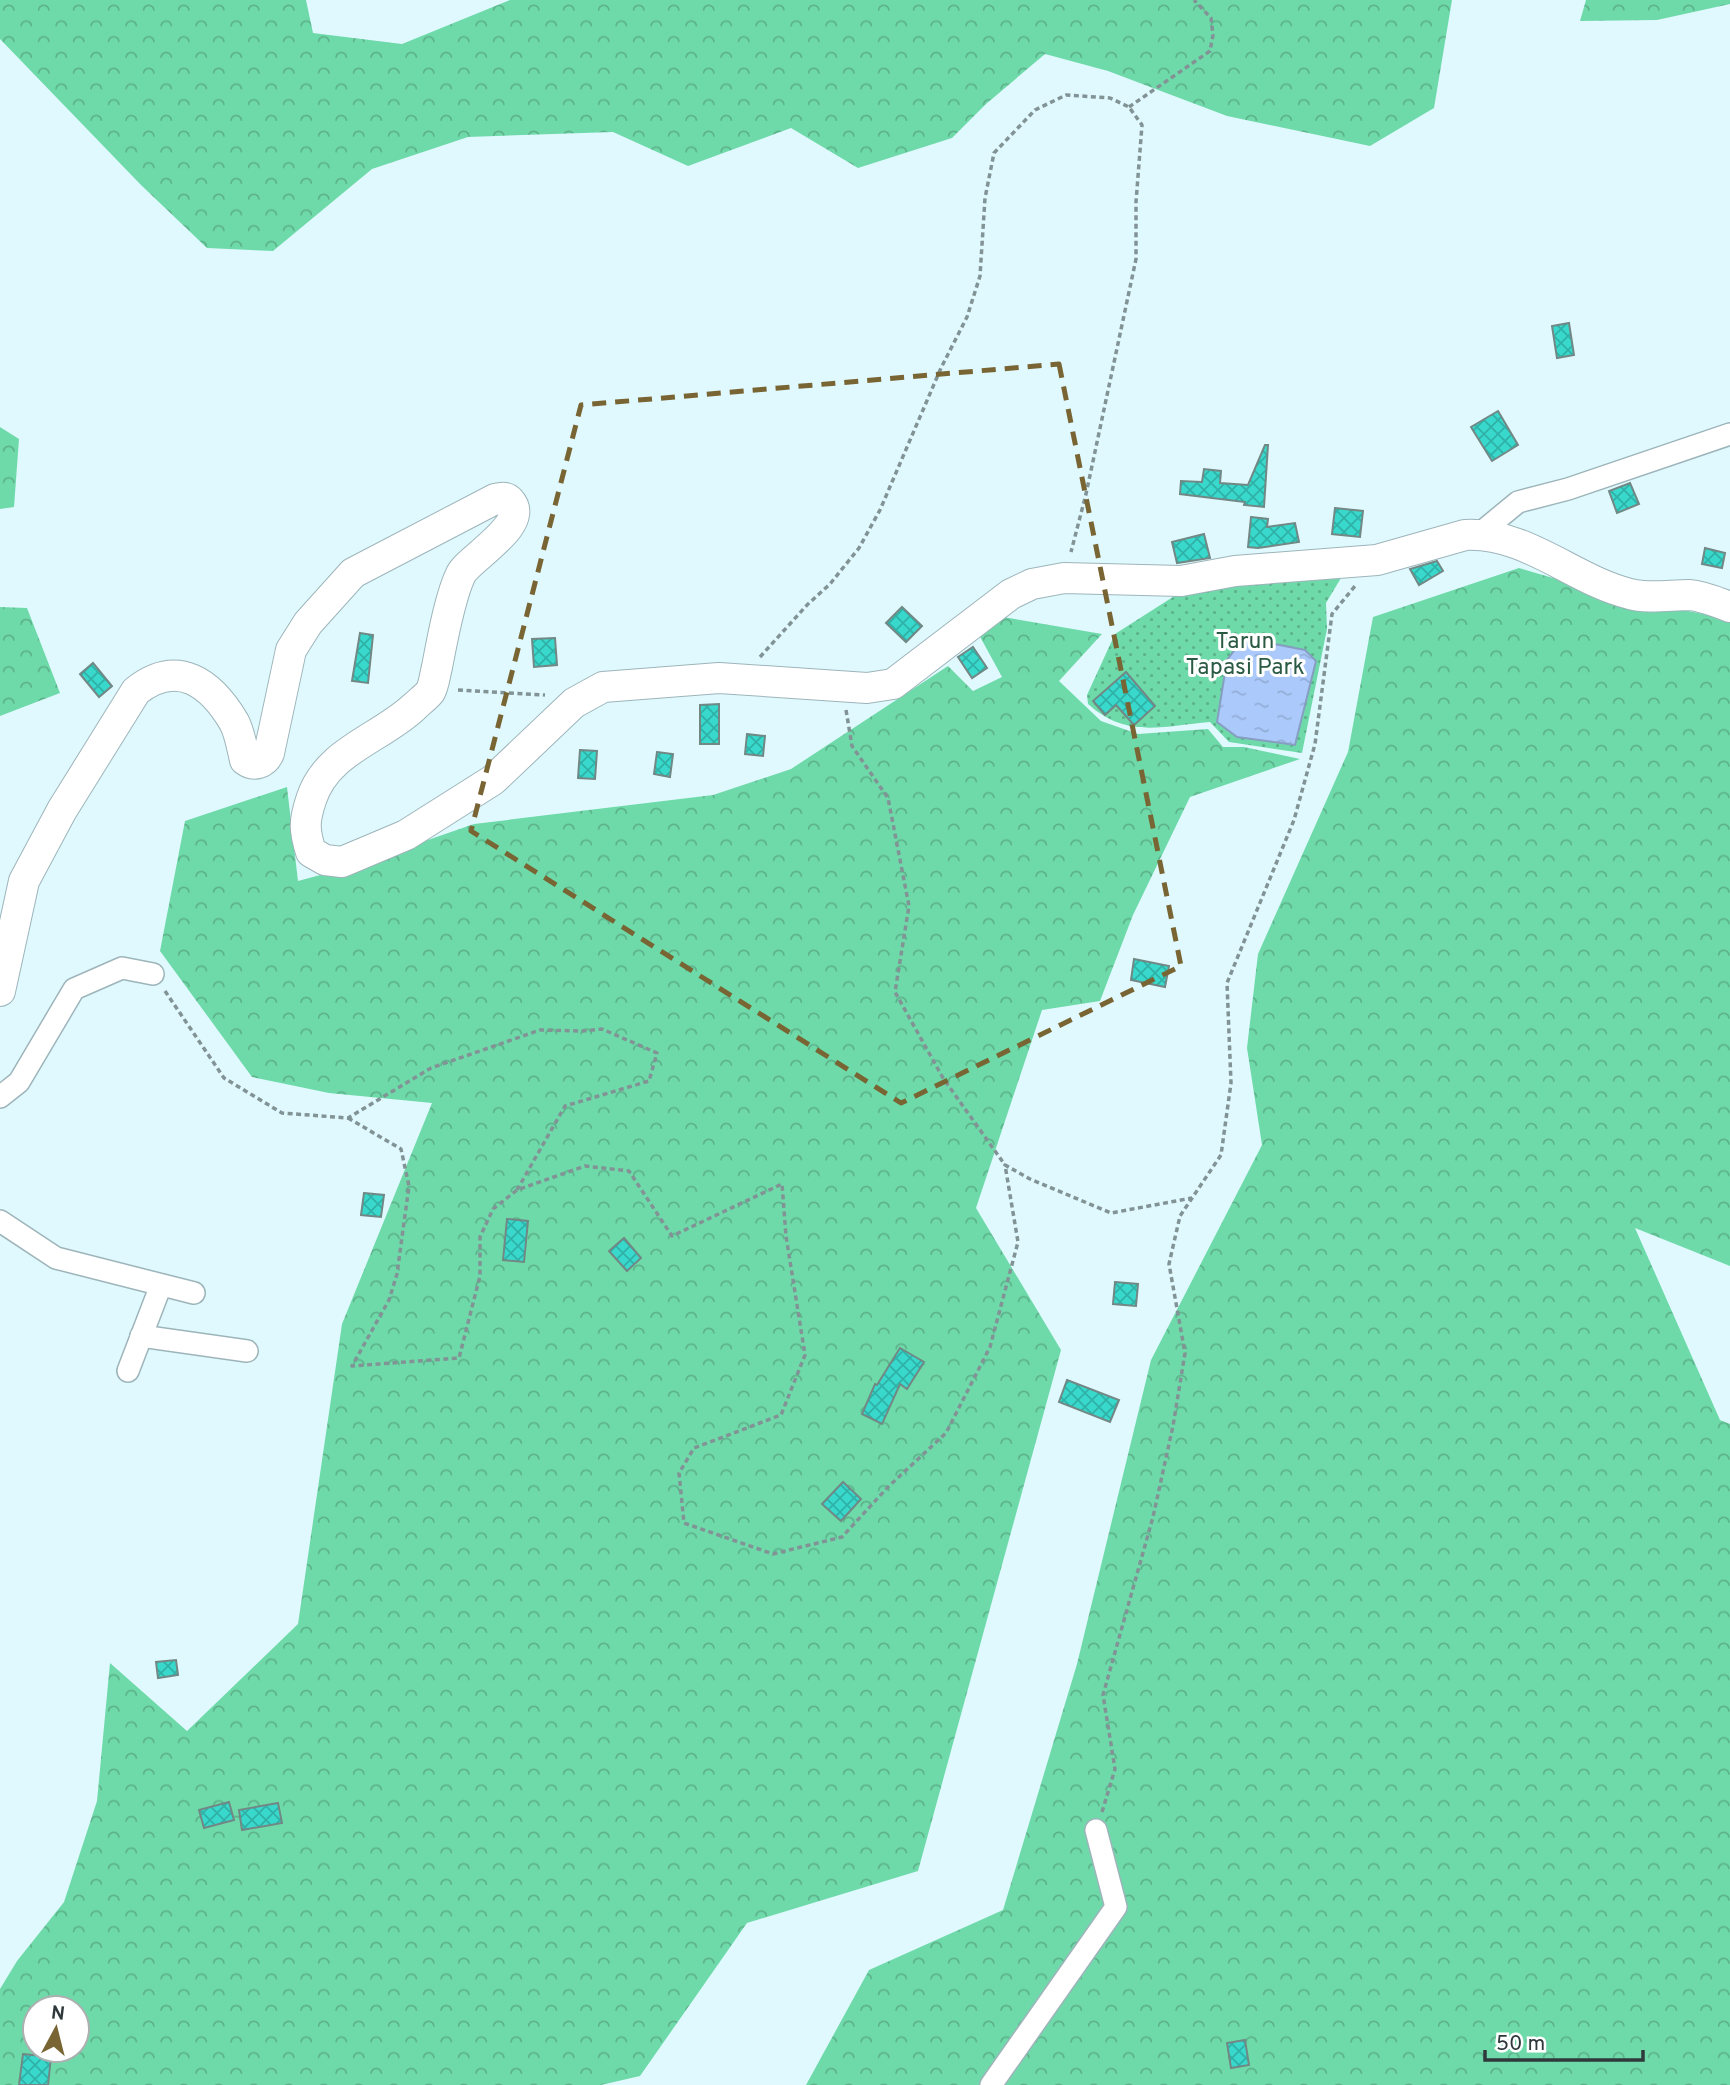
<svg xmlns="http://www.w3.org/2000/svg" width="1730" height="2085" font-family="Overpass,sans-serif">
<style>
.forest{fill:url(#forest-crowns);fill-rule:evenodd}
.park{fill:url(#park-dots)}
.water{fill:url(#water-ripples);stroke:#869ec1;stroke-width:2}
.building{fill:url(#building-cross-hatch);stroke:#718885;stroke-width:2}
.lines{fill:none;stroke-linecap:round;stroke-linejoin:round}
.minor-casing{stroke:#9db5ba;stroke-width:24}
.secondary-casing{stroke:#9db5ba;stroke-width:32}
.path{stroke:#829396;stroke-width:3.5;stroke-dasharray:5 3.5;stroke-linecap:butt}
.minor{stroke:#fff;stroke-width:21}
.secondary{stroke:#fff;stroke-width:30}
.marked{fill:none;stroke:#796534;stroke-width:5;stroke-dasharray:14 9;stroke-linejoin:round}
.labels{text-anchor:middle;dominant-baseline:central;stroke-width:6;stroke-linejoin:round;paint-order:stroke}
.park-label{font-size:23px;fill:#2b5a44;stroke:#fff}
</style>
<defs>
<pattern id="forest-crowns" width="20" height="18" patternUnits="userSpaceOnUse" patternTransform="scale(1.75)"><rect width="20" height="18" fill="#6fdaa9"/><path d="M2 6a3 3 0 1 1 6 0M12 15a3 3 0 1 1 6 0" fill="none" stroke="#5cb28b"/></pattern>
<pattern id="park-dots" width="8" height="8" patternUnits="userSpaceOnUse" patternTransform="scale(1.75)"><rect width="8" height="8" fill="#6fdaa9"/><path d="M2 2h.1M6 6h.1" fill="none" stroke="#5cb28b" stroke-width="1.8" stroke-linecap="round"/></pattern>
<pattern id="water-ripples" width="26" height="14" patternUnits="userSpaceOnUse" patternTransform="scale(1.75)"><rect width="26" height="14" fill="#abc9fa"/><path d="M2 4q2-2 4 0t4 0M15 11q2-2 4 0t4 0" fill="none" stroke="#93add7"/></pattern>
<pattern id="building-cross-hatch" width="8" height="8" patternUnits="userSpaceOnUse" patternTransform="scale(1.75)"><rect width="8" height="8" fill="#38d9cc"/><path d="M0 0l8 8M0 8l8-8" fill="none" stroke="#30b1a7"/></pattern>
</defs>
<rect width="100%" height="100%" fill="#e0f9fe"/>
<!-- forest -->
<g class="forest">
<path d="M0 0H306L313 33 402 44 510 0H1452L1434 108 1370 146 1227 116 1108 71 1045 54 986 104 952 138 858 168 791 128 688 166 613 132 468 137 372 169 273 251 207 248 141 185 0 39Z"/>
<path d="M1586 0H1730V4L1657 20 1580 21Z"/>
<path d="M0 427 19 439 14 507 0 509Z"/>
<path d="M1519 568 1625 599 1730 619V1266L1635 1228 1720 1420 1730 1424V2085H806L869 1970 1003 1910 1077 1664 1151 1360 1262 1145 1247 1048 1258 954 1348 752 1373 617Z"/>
<path d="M0 607 27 608 60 693 0 716Z"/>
<path d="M1003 617 1102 634 1059 681 1101 721 1138 734 1208 729 1223 747H1244L1300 759 1190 797 1133 915 1100 1001 1042 1010 976 1208 1061 1350 918 1871 747 1923 640 2076 601 2085H0V1989L17 1961 64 1902 97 1801 110 1663 187 1731 298 1624 342 1324 432 1103 329 1093 252 1077 160 951 185 821 287 787 298 881 350 867 474 824 713 795 791 769 948 666 973 691 1002 677 978 633ZM35 2008H77V2050H35Z"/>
</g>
<!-- park -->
<path class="park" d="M1347 568 1326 603 1327 629 1302 753 1229 742 1210 722C1162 726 1127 739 1088 704L1087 695 1115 634 1187 588Z"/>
<!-- water -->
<path class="water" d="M1244 638 1305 650 1316 661 1295 745 1237 737 1217 722 1227 660Z"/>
<!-- building -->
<g class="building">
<path d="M1569 323 1574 355 1557 358 1552 326Z"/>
<path d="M1498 411 1518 445 1492 461 1471 427Z"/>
<path d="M1265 445H1268L1264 507 1244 505 1245 502 1180 494 1181 481 1202 482 1204 469 1221 471 1220 483 1248 485Z"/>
<path d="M1630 483 1639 504 1617 513 1609 491Z"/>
<path d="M1335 508 1363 511 1360 537 1332 534Z"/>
<path d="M1251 517 1268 519 1267 527 1295 523 1299 542 1258 548 1248 547Z"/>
<path d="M1204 534 1210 558 1177 563 1172 542Z"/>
<path d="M1705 548 1725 553 1722 568 1702 564Z"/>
<path d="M1437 561 1443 571 1419 585 1410 569Z"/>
<path d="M902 607 922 626 906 642 886 623Z"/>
<path d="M360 633 373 635 368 683 352 681Z"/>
<path d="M555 638 557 665 534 667 532 639Z"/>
<path d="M973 647 987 668 972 678 958 657Z"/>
<path d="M93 663 112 686 99 697 80 674Z"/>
<path d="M1126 672 1155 706 1134 725 1116 705 1105 715 1093 701Z"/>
<path d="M719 704V744H700V705Z"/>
<path d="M747 734 765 736 763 756 745 754Z"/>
<path d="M580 750 597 751 595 779 578 778Z"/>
<path d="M657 752 673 754 670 777 654 774Z"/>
<path d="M1134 959 1169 966 1165 987 1131 980Z"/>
<path d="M364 1193 384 1195 381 1217 361 1215Z"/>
<path d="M507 1219 528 1221 524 1262 503 1260Z"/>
<path d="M624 1238 641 1258 627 1271 609 1251Z"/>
<path d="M1115 1282 1138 1284 1136 1306 1113 1304Z"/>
<path d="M900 1348 924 1362 907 1389 900 1384 882 1424 862 1414 875 1384 877 1385Z"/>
<path d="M1067 1380 1119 1400 1110 1422 1059 1402Z"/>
<path d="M843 1482 861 1499 841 1521 822 1504Z"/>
<path d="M176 1660 178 1675 158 1678 156 1662Z"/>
<path d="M229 1802 234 1820 204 1828 199 1810Z"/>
<path d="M278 1803 282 1823 242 1830 239 1810Z"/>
<path d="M1245 2040 1249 2065 1231 2068 1227 2043Z"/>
<path d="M23 2054 51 2057 48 2085H19Z"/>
</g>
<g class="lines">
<!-- minor casing -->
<g class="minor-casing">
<g id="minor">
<path d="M1478 535 1518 502 1568 489 1730 434"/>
<path d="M0 1097 19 1082 74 989 122 968 153 974"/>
<path d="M0 1221 56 1258 194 1293"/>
<path d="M141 1336 247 1351"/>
<path d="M128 1371 161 1285"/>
<path d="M991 2085 1116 1907 1096 1830"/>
</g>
</g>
<!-- secondary casing -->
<g class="secondary-casing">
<path id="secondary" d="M0 991 24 881 62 810 136 691C178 658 211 683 234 722 240 733 242 748 245 760 254 767 265 763 269 753L291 650 308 623 353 573 495 499C501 498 506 496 510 501 531 524 469 558 461 574 450 596 442 641 437 667 435 674 434 686 430 692 426 697 419 702 414 707 380 739 326 751 311 800 304 821 304 830 311 852L325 860 342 862 406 835 493 780 574 703 603 687 719 678 867 688 893 684 1011 594 1032 584 1064 578 1181 581 1235 571 1377 560 1465 535C1527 532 1573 580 1630 594 1648 599 1670 595 1689 595 1703 596 1717 602 1730 607"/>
</g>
<!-- path -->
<g class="path">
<path d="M1129 107 1210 51 1213 35 1211 18 1194 0"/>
<path d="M760 657 807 605 830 584 859 548 880 510 941 368 967 317 980 276 985 198 994 153 1035 110 1066 95 1110 98 1129 107 1142 125 1136 202V259L1086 494 1071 552"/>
<path d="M458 690 545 695"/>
<path d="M846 710 852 746 888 798 909 906 895 992 943 1078 1005 1165"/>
<path d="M165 991 224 1078 282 1113 348 1118 431 1068 540 1030 583 1031 602 1029 657 1053 649 1081 565 1106 517 1190 585 1166 629 1171 672 1236 782 1184 786 1236 805 1355 781 1415 694 1448 679 1473 684 1523 773 1554 842 1537 888 1487 946 1433 990 1347 1018 1242 1005 1165 1030 1179 1111 1213 1192 1198"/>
<path d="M348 1118 401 1149 409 1186 397 1274 389 1300 352 1366 459 1358 480 1276V1237L493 1209 517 1190"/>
<path d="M1102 1812 1115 1769 1103 1695 1153 1517 1173 1426 1185 1353 1169 1264 1180 1216 1221 1155 1231 1083 1227 983 1294 820 1315 744 1332 614 1355 586"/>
</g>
<!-- minor -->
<use href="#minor" class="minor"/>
<!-- secondary -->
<use href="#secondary" class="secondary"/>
</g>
<!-- marked area -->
<path class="marked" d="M1059 364 1181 966 901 1103 471 831 581 405Z"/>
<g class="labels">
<!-- park labels -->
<g class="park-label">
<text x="1245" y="642">Tarun<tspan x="1245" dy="26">Tapasi Park</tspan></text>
</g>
</g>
<!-- north arrow -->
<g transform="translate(56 2029) rotate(7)"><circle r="33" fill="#ffffff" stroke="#acb0b1" stroke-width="2"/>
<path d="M0-5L12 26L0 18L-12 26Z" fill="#796534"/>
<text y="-10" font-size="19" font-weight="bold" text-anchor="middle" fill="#2f393b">N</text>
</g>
<!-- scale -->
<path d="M1485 2050v10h158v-10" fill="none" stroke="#2f393b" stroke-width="3.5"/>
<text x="1496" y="2050" font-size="21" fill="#2f393b" stroke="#ffffff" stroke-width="5" paint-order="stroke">50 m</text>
</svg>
